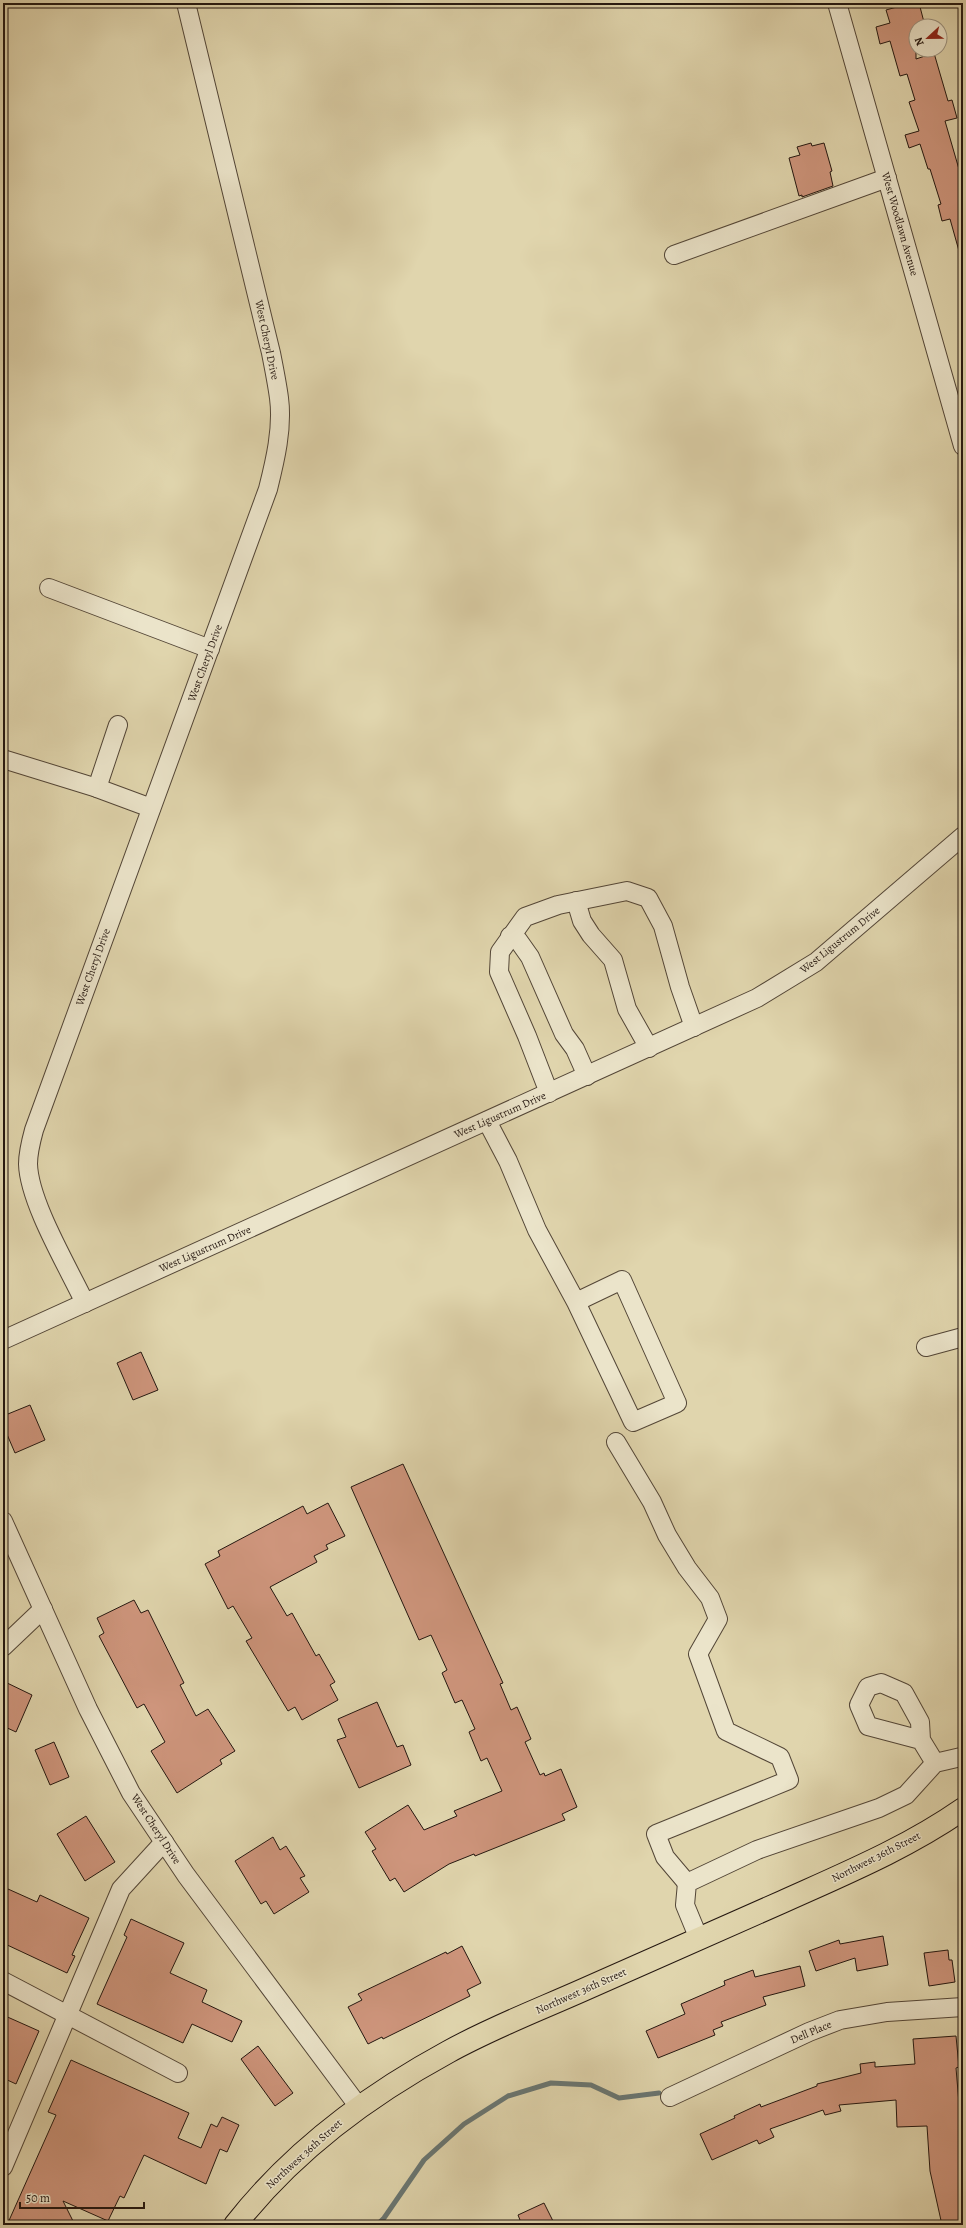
<svg xmlns="http://www.w3.org/2000/svg" width="966" height="2228" font-family="Alegreya,serif">
<style>
.lines{fill:none;stroke-linecap:round;stroke-linejoin:round}
.stream{stroke:#697672;stroke-width:5}
.building{fill:#ce957c;stroke:#241710}
.minor-casing{stroke:#534637;stroke-width:20}
.major-casing{stroke:#241710;stroke-width:24}
.minor{stroke:#ebe4ca;stroke-width:18}
.major{stroke:#e0d5ad;stroke-width:22}
.labels{text-anchor:middle;dominant-baseline:central;stroke-width:3;stroke-linejoin:round;paint-order:stroke}
.street-label{font-size:11px;fill:#241710;stroke:#ebe4ca}
</style>
<rect width="100%" height="100%" fill="#e0d5ad"/>
<filter id="stains"><feTurbulence type="fractalNoise" baseFrequency=".005" numOctaves="4"/><feColorMatrix values="0 0 0 0 .2 0 0 0 0 .09 0 0 0 0 .02 0 0 0 .5 -.17"/></filter>
<radialGradient id="worn" r=".72"><stop offset=".6" stop-color="#630" stop-opacity="0"/><stop offset="1" stop-color="#630" stop-opacity=".3"/></radialGradient>
<g class="lines">
<!-- stream -->
<path class="stream" d="M377 2225 384 2218 424 2160 464 2124 508 2096 551 2083 591 2085 619 2098 659 2093"/>
</g>
<!-- building -->
<g class="building">
<path d="M911 3H919L925 26H916V59L934 53 948 101 952 100 957 118 945 121 963 183V251H959L950 219 942 221 938 205 941 204 930 169H928L920 144 909 148 905 135 919 131 909 102 915 100 907 74 900 76 890 41 880 44 876 27 890 23 886 10Z"/>
<path d="M811 143 812 146 824 143 832 171 830 172 833 186 802 197V195L799 196 789 158 800 155 797 147Z"/>
<path d="M141 1352 158 1390 133 1400 117 1363Z"/>
<path d="M30 1405 45 1440 15 1453 3 1425V1416Z"/>
<path d="M403 1464 503 1683 500 1684 511 1710 517 1707 531 1739 525 1742 540 1775 544 1773 545 1776 561 1769 577 1807 562 1814 565 1820 475 1856 474 1854 449 1864 404 1892 395 1878 390 1881 372 1851 376 1849 365 1832 408 1805 424 1830 457 1816 454 1811 502 1791 487 1758 481 1761 469 1732 475 1729 462 1700 455 1703 442 1673 447 1670 431 1635 419 1640 351 1487Z"/>
<path d="M328 1503 345 1536 326 1545 328 1549 314 1556 317 1562 270 1587 287 1616 292 1613 316 1656 319 1654 335 1682 330 1685 338 1700 302 1720 295 1707 288 1711 246 1641 252 1638 233 1606 228 1609 205 1564 220 1556 218 1551 303 1506 307 1514Z"/>
<path d="M134 1600 141 1613 148 1610 184 1683 180 1685 196 1716 208 1709 235 1751 220 1760 222 1764 177 1793 151 1751 165 1742 144 1704 137 1708 99 1636 104 1633 97 1618Z"/>
<path d="M3 1681 32 1695 16 1732 3 1726Z"/>
<path d="M377 1702 397 1747 403 1745 411 1765 359 1788 337 1740 346 1737 338 1719Z"/>
<path d="M54 1742 69 1777 50 1785 35 1750Z"/>
<path d="M86 1816 115 1862 85 1881 57 1834Z"/>
<path d="M273 1837 280 1850 286 1846 305 1876 300 1878 309 1892 274 1914 266 1901 261 1904 235 1861Z"/>
<path d="M8 1889 37 1902 40 1895 89 1918 72 1955 75 1956 67 1973 3 1943V1899Z"/>
<path d="M131 1919 184 1943 170 1973 207 1990 202 2002 242 2021 232 2042 192 2024 183 2043 97 2004 127 1937 124 1935Z"/>
<path d="M883 1936 888 1965 857 1971 855 1958 816 1971 809 1951 839 1940 840 1944Z"/>
<path d="M462 1946 481 1983 467 1990 470 1996 383 2039 382 2037 368 2044 348 2007 362 2000 358 1994 446 1952 447 1954Z"/>
<path d="M948 1950 949 1960H952L955 1982 929 1986 924 1953Z"/>
<path d="M800 1966 805 1986 763 1997 766 2005 721 2022 723 2026 713 2030 715 2035 658 2058 646 2031 685 2014 681 2004 725 1985 724 1981 753 1970 755 1977Z"/>
<path d="M3 2015 39 2031 16 2084 3 2078Z"/>
<path d="M956 2036 959 2067 956 2068 963 2151V2225H942L930 2171 927 2126 897 2127 896 2100 839 2105 841 2111 825 2115 823 2110 770 2129 774 2137 759 2144 757 2140 712 2160 700 2134 735 2118 734 2116 760 2104 761 2107 817 2086V2084L861 2073 860 2064 875 2062V2067L915 2064 913 2039Z"/>
<path d="M258 2046 293 2093 275 2106 241 2059Z"/>
<path d="M71 2060 189 2113 178 2138 201 2148 211 2124 217 2127 222 2117 239 2125 227 2152 220 2149 206 2184 144 2155 124 2198 120 2196 108 2221 63 2201 75 2225H7L56 2115 48 2112Z"/>
<path d="M544 2203 555 2225H522L518 2215Z"/>
</g>
<g class="lines">
<!-- minor casing -->
<g class="minor-casing">
<g id="minor">
<path d="M837 3 963 446"/>
<path d="M674 255 887 178"/>
<path d="M49 588 210 649"/>
<path d="M3 759 97 788 151 808"/>
<path d="M97 788 118 725"/>
<path d="M576 901 582 921 591 935 613 960 627 1009 649 1048"/>
<path d="M510 936 518 940 530 957 564 1034 575 1049 587 1076"/>
<path d="M549 1093 527 1036 499 972 500 952 525 917 558 905 627 891 648 898 663 926 680 987 694 1027"/>
<path d="M487 1121 508 1161 537 1230 576 1302 633 1422 677 1403 622 1280 576 1302"/>
<path d="M85 1303C68 1267 29 1202 28 1164 28 1152 31 1141 34 1130L268 489C275 461 283 428 279 398 277 383 274 368 271 353L186 3"/>
<path d="M3 1340 757 998 816 962 963 836"/>
<path d="M926 1347 963 1337"/>
<path d="M616 1442 652 1502 667 1535 687 1568 710 1598 718 1619 698 1654 726 1731 780 1757 789 1780 656 1834 665 1857 687 1883"/>
<path d="M3 1521 88 1709 131 1793 186 1875 359 2107"/>
<path d="M3 1647 43 1609"/>
<path d="M921 1740 920 1722 904 1693 881 1683 868 1687 859 1705 868 1726 921 1740 935 1763"/>
<path d="M699 1939 685 1905 687 1883 757 1850 879 1808 906 1795 935 1763 961 1757 963 1759"/>
<path d="M3 1981 178 2073"/>
<path d="M670 2097 809 2032 840 2020 887 2012 963 2007"/>
<path d="M3 2167 121 1889 164 1842"/>
</g>
</g>
<!-- major casing -->
<g class="major-casing">
<path id="major" d="M235 2225C292 2152 367 2096 448 2052 491 2028 538 2010 583 1990 649 1961 716 1931 782 1902 844 1874 907 1848 963 1809"/>
</g>
<!-- minor -->
<use href="#minor" class="minor"/>
<!-- major -->
<use href="#major" class="major"/>
</g>
<g class="labels">
<!-- street labels -->
<g class="street-label">
<text transform="translate(900 224) rotate(74)">West Woodlawn Avenue</text>
<text transform="translate(267 340) rotate(78)">West Cheryl Drive</text>
<text transform="translate(205 663) rotate(-70)">West Cheryl Drive</text>
<text transform="translate(840 940) rotate(-39)">West Ligustrum Drive</text>
<text transform="translate(93 967) rotate(-70)">West Cheryl Drive</text>
<text transform="translate(500 1115) rotate(-24)">West Ligustrum Drive</text>
<text transform="translate(205 1249) rotate(-24)">West Ligustrum Drive</text>
<text transform="translate(156 1829) rotate(57)">West Cheryl Drive</text>
<text transform="translate(876 1857) rotate(-27)">Northwest 36th Street</text>
<text transform="translate(581 1991) rotate(-24)">Northwest 36th Street</text>
<text transform="translate(811 2032) rotate(-23)">Dell Place</text>
<text transform="translate(304 2154) rotate(-42)">Northwest 36th Street</text>
</g>
</g>
<!-- margin -->
<rect width="966" height="2228" fill="none" stroke="#e0d5ad" stroke-width="16"/>
<rect x="4" y="4" width="958" height="2220" fill="none" stroke="#241710" stroke-width="2"/>
<rect x="8" y="8" width="950" height="2212" fill="none" stroke="#241710"/>
<!-- north arrow -->
<g transform="translate(928 38) rotate(248)"><circle r="19" fill="#ebe4ca" stroke="#9b9280"/>
<path d="M0-3L7 15L0 10L-7 15Z" fill="#8f2418"/>
<text y="-6" font-size="11" font-weight="bold" text-anchor="middle" fill="#241710">N</text>
</g>
<!-- scale -->
<path d="M20 2202v6h124v-6" fill="none" stroke="#241710" stroke-width="2"/>
<text x="26" y="2202" font-size="12" fill="#241710" stroke="#ebe4ca" stroke-width="3" paint-order="stroke">50 m</text>
<rect width="100%" height="100%" filter="url(#stains)"/>
<rect width="100%" height="100%" fill="url(#worn)"/>
</svg>
